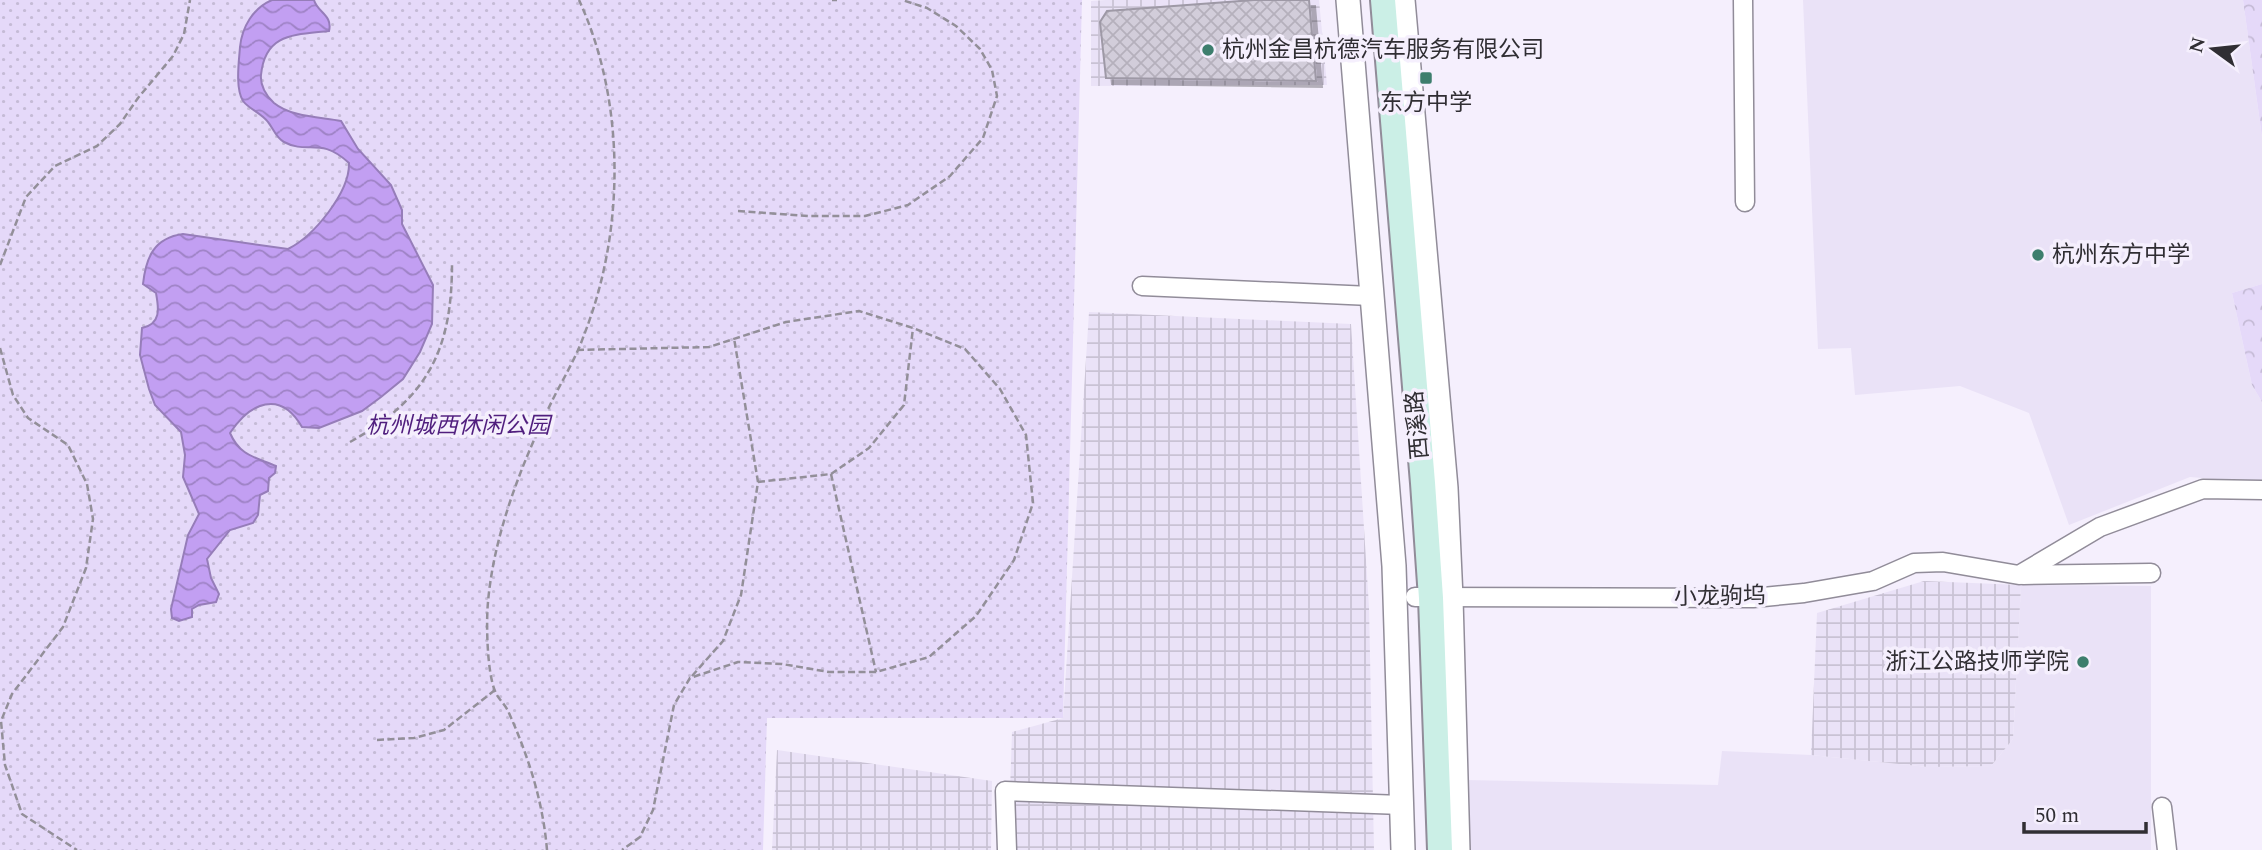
<svg xmlns="http://www.w3.org/2000/svg" width="2262" height="850" font-family="Spectral,'Noto Sans SC',serif">
<style>
.built{fill:#eae2f7}
.industrial{fill:url(#industrial-grid)}
.forest{fill:url(#forest-crowns)}
.park{fill:url(#park-dots)}
.water{fill:url(#water-waves);stroke:#967db9;stroke-width:2}
.building{fill:url(#building-cross-hatch);stroke:#9e99a6;stroke-width:2;filter:url(#shadow)}
.lines{fill:none;stroke-linecap:round;stroke-linejoin:round}
.minor-casing{stroke:#918c99;stroke-width:21}
.tertiary-casing{stroke:#918c99;stroke-width:26}
.secondary-casing{stroke:#918c99;stroke-width:28}
.path{stroke:#938f99;stroke-width:2.5;stroke-dasharray:7 3.5;stroke-linecap:butt}
.minor{stroke:#fff;stroke-width:18}
.tertiary{stroke:#fff;stroke-width:23}
.secondary{stroke:#cbefe6;stroke-width:24}
.poi-dot{fill:#3d7e6d;stroke:#f5effd;stroke-width:2.5}
.labels{text-anchor:middle;dominant-baseline:central;stroke-width:7;stroke-linejoin:round;paint-order:stroke}
.poi-label{font-size:23px;fill:#302e33;stroke:#f5effd;text-anchor:start}
.street-label{font-size:23px;fill:#302e33;stroke:#f5effd}
.park-label{font-size:23px;font-style:italic;fill:#501e7e;stroke:#f5effd}
</style>
<defs>
<pattern id="industrial-grid" width="8" height="8" patternUnits="userSpaceOnUse" patternTransform="scale(1.75)"><rect width="8" height="8" fill="#eae2f7"/><path d="M0 4h8M4 0v8" fill="none" stroke="#c9c2d4"/></pattern>
<pattern id="forest-crowns" width="20" height="18" patternUnits="userSpaceOnUse" patternTransform="scale(1.75)"><rect width="20" height="18" fill="#e5d9f9"/><path d="M2 6a3 3 0 1 1 6 0M12 15a3 3 0 1 1 6 0" fill="none" stroke="#c5bbd6"/></pattern>
<pattern id="park-dots" width="8" height="8" patternUnits="userSpaceOnUse" patternTransform="scale(1.75)"><rect width="8" height="8" fill="#e5d9f9"/><path d="M2 2h.1M6 6h.1" fill="none" stroke="#c5bbd6" stroke-width="1.8" stroke-linecap="round"/></pattern>
<pattern id="water-waves" width="16" height="10" patternUnits="userSpaceOnUse" patternTransform="scale(1.75)"><rect width="16" height="10" fill="#c29ff2"/><path d="M0 5q4-4 8 0t8 0" fill="none" stroke="#9e82c5"/></pattern>
<pattern id="building-cross-hatch" width="8" height="8" patternUnits="userSpaceOnUse" patternTransform="scale(1.75)"><rect width="8" height="8" fill="#d2cdda"/><path d="M0 0l8 8M0 8l8-8" fill="none" stroke="#b5b0bc"/></pattern>
<filter id="shadow"><feDropShadow dx="6" dy="6" stdDeviation="0" flood-color="#0004"/></filter>
</defs>
<rect width="100%" height="100%" fill="#f5effd"/>
<!-- built -->
<g class="built">
<path d="M1803 0H2243L2262 137V284L2232 293 2252 385 2262 402V483L2190 477 2069 525 2029 413 1960 386 1855 395 1851 348 1818 349Z"/>
<path d="M2021 585 2151 586V850H1468L1465 780 1718 785 1722 751 1811 755 1928 767 1991 766 2013 739Z"/>
</g>
<!-- industrial -->
<g class="industrial">
<path d="M1106 0H1319L1327 85 1091 86V1Z"/>
<path d="M1089 312 1351 324 1369 607 1374 850H1008L1012 732 1063 718Z"/>
<path d="M1924 581 2021 585 2013 739 1991 766 1928 767 1811 755 1817 613Z"/>
<path d="M777 750 992 781 991 850H772Z"/>
</g>
<!-- forest -->
<g class="forest">
<path d="M2243 0H2262V137Z"/>
<path d="M2262 284V402L2252 385 2232 293Z"/>
</g>
<!-- park -->
<path class="park" d="M0 0H1082L1063 718H767L763 850H0Z"/>
<!-- water -->
<path class="water" d="M272 0H314C317 12 333 15 329 31 294 35 265 33 261 75 260 85 266 96 274 103 291 117 320 117 341 121L358 149 391 185 402 210V224L433 285 432 324 420 352 403 379 381 397 362 411 319 428 302 427C280 389 250 403 230 433 240 456 255 457 276 466L275 473 269 478 268 491 260 495 258 515 253 523 230 530 207 559 211 578 219 594 216 602 199 605 192 609V617L179 621 172 618 171 609 188 535 199 514 183 477 185 455 181 432 155 405 149 389 140 355 142 328C161 324 159 309 156 293L143 284C146 257 154 238 183 234L288 249C314 236 350 192 349 163 320 136 308 155 284 142 276 138 273 128 268 122 261 113 249 109 243 101 235 88 239 61 240 47 242 27 253 8 272 0Z"/>
<!-- building -->
<path class="building" d="M1254 0H1309L1316 81 1106 78 1100 22 1107 11Z"/>
<g class="lines">
<!-- minor casing -->
<g class="minor-casing">
<g id="minor">
<path d="M1743 0 1745 202"/>
<path d="M1142 286 1371 296"/>
<path d="M2023 575 2151 573"/>
<path d="M1415 597 1753 598 1804 593 1873 581 1914 563 1943 562 2019 575 2100 527 2203 489 2262 490"/>
<path d="M2162 807 2167 850"/>
<path d="M1007 850 1005 791 1402 805"/>
</g>
</g>
<!-- tertiary casing -->
<g class="tertiary-casing">
<g id="tertiary">
<path d="M1348 0 1394 566 1403 850"/>
<path d="M1403 0 1446 488 1451 598 1458 850"/>
</g>
</g>
<!-- secondary casing -->
<g class="secondary-casing">
<path id="secondary" d="M1383 0 1423 483 1431 598 1440 850"/>
</g>
<!-- path -->
<g class="path">
<path d="M832 0H837"/>
<path d="M738 211 809 216H865L908 205 950 176 983 138 997 96 992 70 980 49 956 26 927 8 902 0"/>
<path d="M0 265 26 197 55 166 97 146 120 124 138 98 173 56 184 34 190 0"/>
<path d="M0 348 13 395 28 418 68 445 87 484 93 519 86 568 63 627 12 694 1 721 5 765 22 814 77 850"/>
<path d="M577 350 709 347 786 322 859 311 913 328 965 349 1000 389 1026 435 1033 503 1014 560 976 616 929 657 876 672H829L782 664 738 662 690 678 674 705 653 810 640 837 622 850"/>
<path d="M350 442C427 399 452 351 452 264"/>
<path d="M831 474 876 672"/>
<path d="M758 482 831 474 869 448 904 405 913 328"/>
<path d="M692 676 723 641 741 595 758 482 734 338"/>
<path d="M377 740 414 738 444 730 495 690"/>
<path d="M547 850C543 802 529 758 509 713 506 705 498 699 495 691 487 672 486 623 488 602 494 533 522 463 552 401 563 379 576 358 584 335 625 231 626 102 579 0"/>
</g>
<!-- minor -->
<use href="#minor" class="minor"/>
<!-- tertiary -->
<use href="#tertiary" class="tertiary"/>
<!-- secondary -->
<use href="#secondary" class="secondary"/>
</g>
<!-- markers -->
<g class="poi-dot">
<circle cx="1208" cy="50" r="7"/>
<rect x="1419" y="71" width="14" height="14" rx="3.5"/>
<circle cx="2038" cy="255" r="7"/>
<circle cx="2083" cy="662" r="7"/>
</g>
<g class="labels">
<!-- poi labels -->
<g class="poi-label">
<text x="1222" y="50">杭州金昌杭德汽车服务有限公司</text>
<text x="1426" y="103" text-anchor="middle">东方中学</text>
<text x="2052" y="255">杭州东方中学</text>
<text x="2069" y="662" text-anchor="end">浙江公路技师学院</text>
</g>
<!-- street labels -->
<g class="street-label">
<text transform="translate(1418 425) rotate(-95)">西溪路</text>
<text transform="translate(1720 597) rotate(-1)">小龙驹坞</text>
</g>
<!-- park labels -->
<g class="park-label">
<text x="458" y="426">杭州城西休闲公园</text>
</g>
</g>
<!-- north arrow -->
<g transform="translate(2213 49) rotate(285)" stroke="#f5effd" stroke-width="5" paint-order="stroke">
<path d="M0-5L12 26L0 18L-12 26Z" fill="#302e33"/>
<text y="-10" font-size="19" font-weight="bold" text-anchor="middle" fill="#302e33">N</text>
</g>
<!-- scale -->
<path d="M2024 822v10h122v-10" fill="none" stroke="#302e33" stroke-width="3.5"/>
<text x="2035" y="822" font-size="21" fill="#302e33" stroke="#f5effd" stroke-width="5" paint-order="stroke">50 m</text>
</svg>
